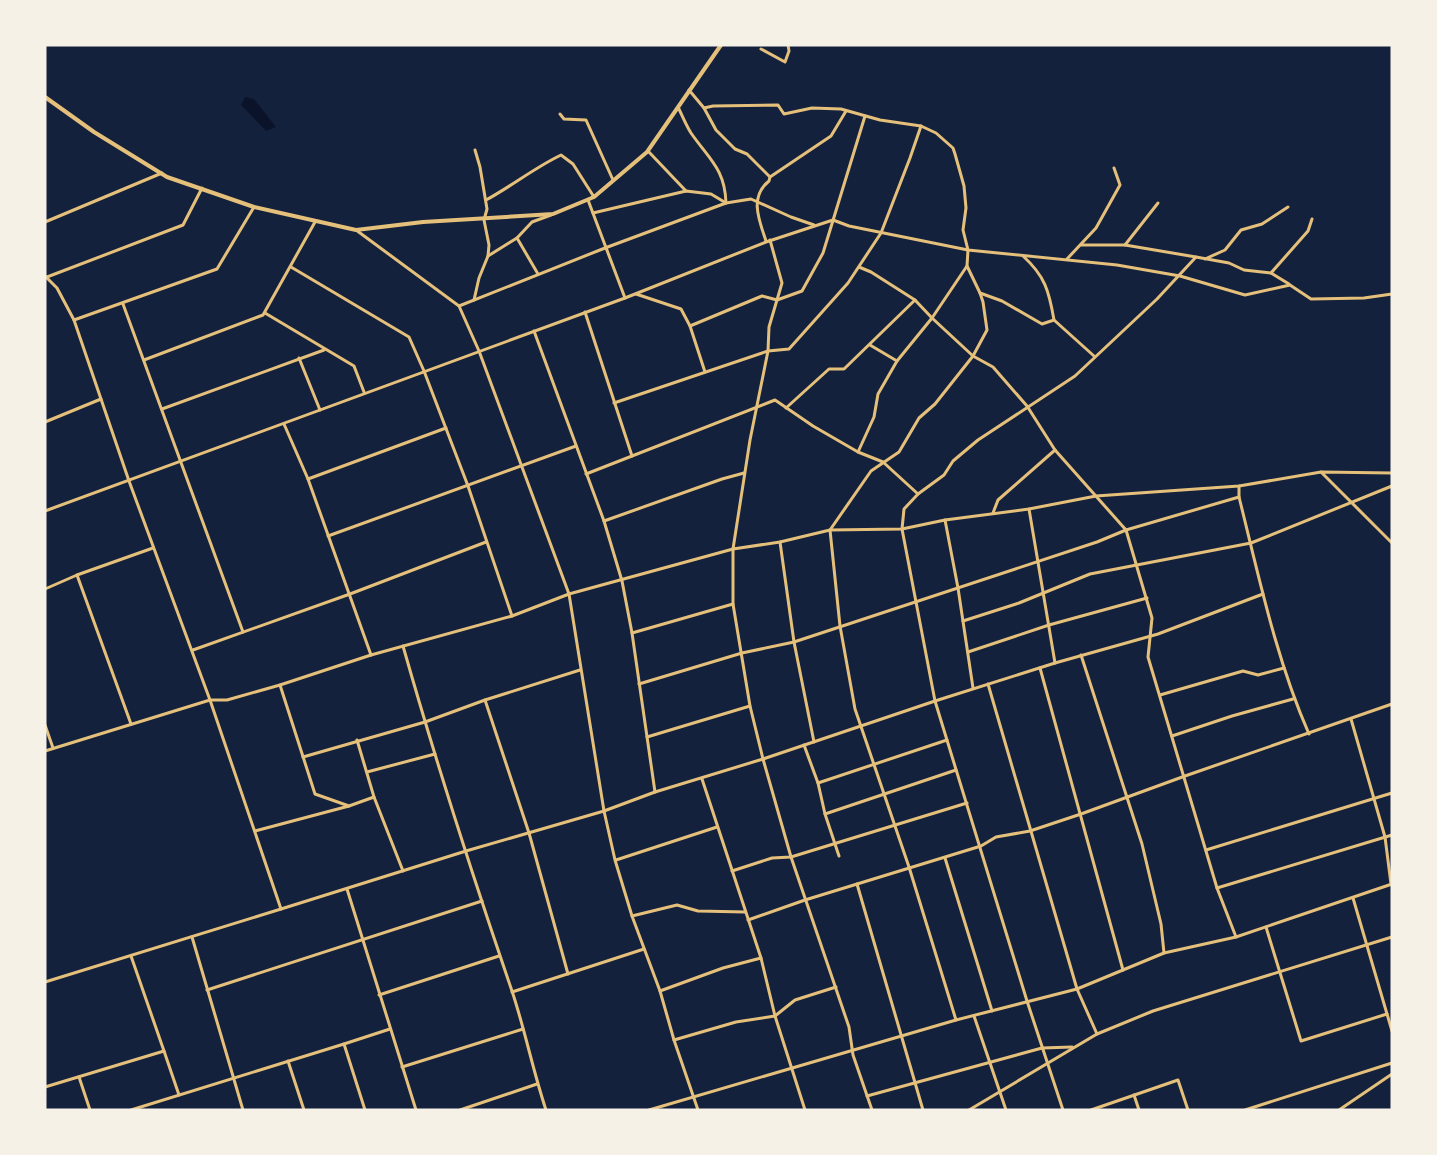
<svg xmlns="http://www.w3.org/2000/svg" width="1437" height="1155" font-family="Karla,sans-serif">
<style>
.water{fill:#0b132b}
.lines{fill:none;stroke-linecap:round;stroke-linejoin:round}
.minor{stroke:#e5c07b;stroke-width:3}
.tertiary{stroke:#e5c07b;stroke-width:4}
</style>
<rect width="100%" height="100%" fill="#14213d"/>
<!-- water -->
<path class="water" d="M245 97 254 99 276 127 266 131 241 105Z"/>
<g class="lines">
<!-- minor -->
<g class="minor">
<path d="M761 49 785 62 789 51 788 45"/>
<path d="M689 90 704 108 716 130 735 149 747 154 770 177 769 181C749 197 759 220 766 241"/>
<path d="M678 107C682 115 686 125 691 133 709 159 725 169 726 203"/>
<path d="M560 114 564 119 586 120 613 180"/>
<path d="M921 126 936 133 953 148 955 154 964 186 966 208 963 230 968 250 967 266 980 293 1002 301 1042 324 1054 320 1094 356"/>
<path d="M648 151 686 191"/>
<path d="M770 177 831 136 846 111"/>
<path d="M486 200C512 186 534 168 561 155L573 164 594 197"/>
<path d="M588 200 625 298"/>
<path d="M593 213 686 191 711 194 726 203"/>
<path d="M45 222 162 173"/>
<path d="M356 230 459 306 479 351 569 594 604 811 615 860 632 916 660 991 674 1040 698 1110"/>
<path d="M517 238 538 274"/>
<path d="M770 240 782 283 769 327 768 351 750 440 733 549V604L750 706 763 759 791 857 849 1027 853 1055 872 1110"/>
<path d="M1081 245H1125L1196 257 1229 263 1244 270 1271 273 1289 284"/>
<path d="M1125 245 1158 203"/>
<path d="M488 256 517 238 532 222 551 215"/>
<path d="M1023 256C1045 276 1049 291 1054 320"/>
<path d="M1067 259 1096 228 1120 185 1114 168"/>
<path d="M1205 259 1225 250 1241 230 1262 224 1288 207"/>
<path d="M291 267 409 337 424 371 468 486 512 616"/>
<path d="M859 267 871 272 915 300 932 318 973 356 993 367 1027 406 1055 450 1126 530 1152 618 1148 657 1217 888 1236 937"/>
<path d="M1271 273 1308 231 1312 219"/>
<path d="M45 276 57 288 74 320 129 481 210 700 281 909 45 982"/>
<path d="M47 277 183 225 202 188"/>
<path d="M636 294 681 309 690 326 705 372"/>
<path d="M474 300 479 278 488 256 489 245 484 220 487 209 480 167 475 150"/>
<path d="M123 304 243 632"/>
<path d="M459 306 605 248 726 203 751 199 791 217 814 225"/>
<path d="M585 312 632 456"/>
<path d="M265 313 354 366 364 392"/>
<path d="M74 320 217 269 254 207"/>
<path d="M690 326 762 296 777 300 802 291 823 253 865 116"/>
<path d="M534 331 604 521 622 581 632 633 655 792"/>
<path d="M870 345 897 361"/>
<path d="M299 358 320 410"/>
<path d="M144 360 263 315 315 222"/>
<path d="M614 403 768 351 789 349 848 283 881 233 910 158 921 126 880 120 841 109 812 108 784 114 778 105 713 106 704 108"/>
<path d="M786 408 829 369H844L915 300"/>
<path d="M162 409 324 350"/>
<path d="M45 422 101 399"/>
<path d="M284 424 308 479 371 655"/>
<path d="M858 452 874 417 878 394 897 361 932 318 967 266"/>
<path d="M1321 472 1392 543"/>
<path d="M586 474 775 400 813 426 858 452 883 462 918 494"/>
<path d="M308 479 446 428"/>
<path d="M1239 486V497C1259 577 1276 659 1309 734"/>
<path d="M1029 509 1055 663"/>
<path d="M45 511 625 298 766 242 833 220 849 226 968 250 1117 265 1180 276 1245 295 1290 285 1311 299 1364 298 1392 294"/>
<path d="M993 513 998 500 1055 450"/>
<path d="M945 520 958 588 973 688"/>
<path d="M604 521 722 479 744 473"/>
<path d="M328 536 576 446"/>
<path d="M780 542 794 642 814 742"/>
<path d="M77 575 131 724"/>
<path d="M45 589 77 575 153 548"/>
<path d="M963 621 1019 603 1090 574 1251 543 1392 486"/>
<path d="M632 633 733 604"/>
<path d="M403 646C436 762 473 877 512 991 525 1030 533 1071 546 1110"/>
<path d="M193 650 350 594 486 542"/>
<path d="M968 652 1049 625 1147 598"/>
<path d="M1081 655 1142 844 1161 924 1164 953"/>
<path d="M1040 668 1123 970"/>
<path d="M639 684 742 653 794 642 1097 542 1126 530 1239 497"/>
<path d="M988 684 1077 989 1097 1034"/>
<path d="M280 685 315 794 349 806"/>
<path d="M1160 695 1243 671 1258 675 1284 668"/>
<path d="M485 700 529 833 568 974"/>
<path d="M1351 719 1385 837 1391 884"/>
<path d="M45 725 53 748"/>
<path d="M1172 736 1232 716 1293 699"/>
<path d="M647 737 750 706"/>
<path d="M357 740 374 797 403 871"/>
<path d="M804 745 818 783 825 814 839 856"/>
<path d="M45 751 210 700H227L280 685 371 655 512 616 569 594 733 549 780 542 830 530 902 529 945 520 1029 509 1096 496 1239 486 1321 472 1392 473"/>
<path d="M303 757 425 722 485 700 580 670"/>
<path d="M367 772 435 754"/>
<path d="M702 779 761 958 775 1016 805 1110"/>
<path d="M818 783 947 740"/>
<path d="M825 814 956 770"/>
<path d="M255 831 349 806 374 797"/>
<path d="M1206 850 1392 793"/>
<path d="M945 858 992 1011"/>
<path d="M616 860 717 827"/>
<path d="M732 871 772 858 791 857 967 803"/>
<path d="M857 884 923 1110"/>
<path d="M1217 888 1392 835"/>
<path d="M347 889 416 1110"/>
<path d="M1353 898 1392 1031"/>
<path d="M281 909 466 851 604 811 655 792 763 759 935 701 1055 663 1158 634 1263 594"/>
<path d="M632 916 677 905 698 911 745 912"/>
<path d="M748 920 805 900 981 846 996 837 1030 831 1081 814 1185 776 1392 704"/>
<path d="M1266 927 1301 1041 1387 1014"/>
<path d="M192 937 243 1110"/>
<path d="M131 956 164 1051"/>
<path d="M207 990 482 901"/>
<path d="M660 991 723 968 761 958"/>
<path d="M512 992 644 949"/>
<path d="M379 995 499 956"/>
<path d="M974 1016 1006 1110"/>
<path d="M956 1020 909 867 855 709 840 626 830 530 871 471 899 452 919 418 935 404 973 356 987 330 983 302 980 293"/>
<path d="M674 1040 736 1022 775 1016 795 1000 836 987"/>
<path d="M288 1061 304 1110"/>
<path d="M402 1067 523 1029"/>
<path d="M79 1077 90 1110"/>
<path d="M45 1087 164 1051 179 1095"/>
<path d="M1134 1095 1139 1110"/>
<path d="M867 1096 1042 1048 1072 1047"/>
<path d="M131 1110 344 1044"/>
<path d="M365 1110 344 1044 390 1029"/>
<path d="M460 1110 537 1084"/>
<path d="M649 1110 956 1020 1077 989 1164 953 1236 937 1392 884"/>
<path d="M969 1110 1097 1034 1153 1011 1392 937"/>
<path d="M1063 1110 1027 1001 935 701 902 529 904 509 918 494 944 475 953 461 978 440 1075 376 1157 299 1196 257"/>
<path d="M1091 1110 1178 1080 1188 1110"/>
<path d="M1245 1110 1392 1063"/>
<path d="M1339 1110 1392 1074"/>
</g>
<!-- tertiary -->
<path class="tertiary" d="M45 97 94 132 167 177 254 207 356 230 423 222 553 214 594 197 647 152 721 45"/>
</g>
<!-- border -->
<rect width="1437" height="1155" fill="none" stroke="#f6f1e7" stroke-width="93"/>
</svg>
